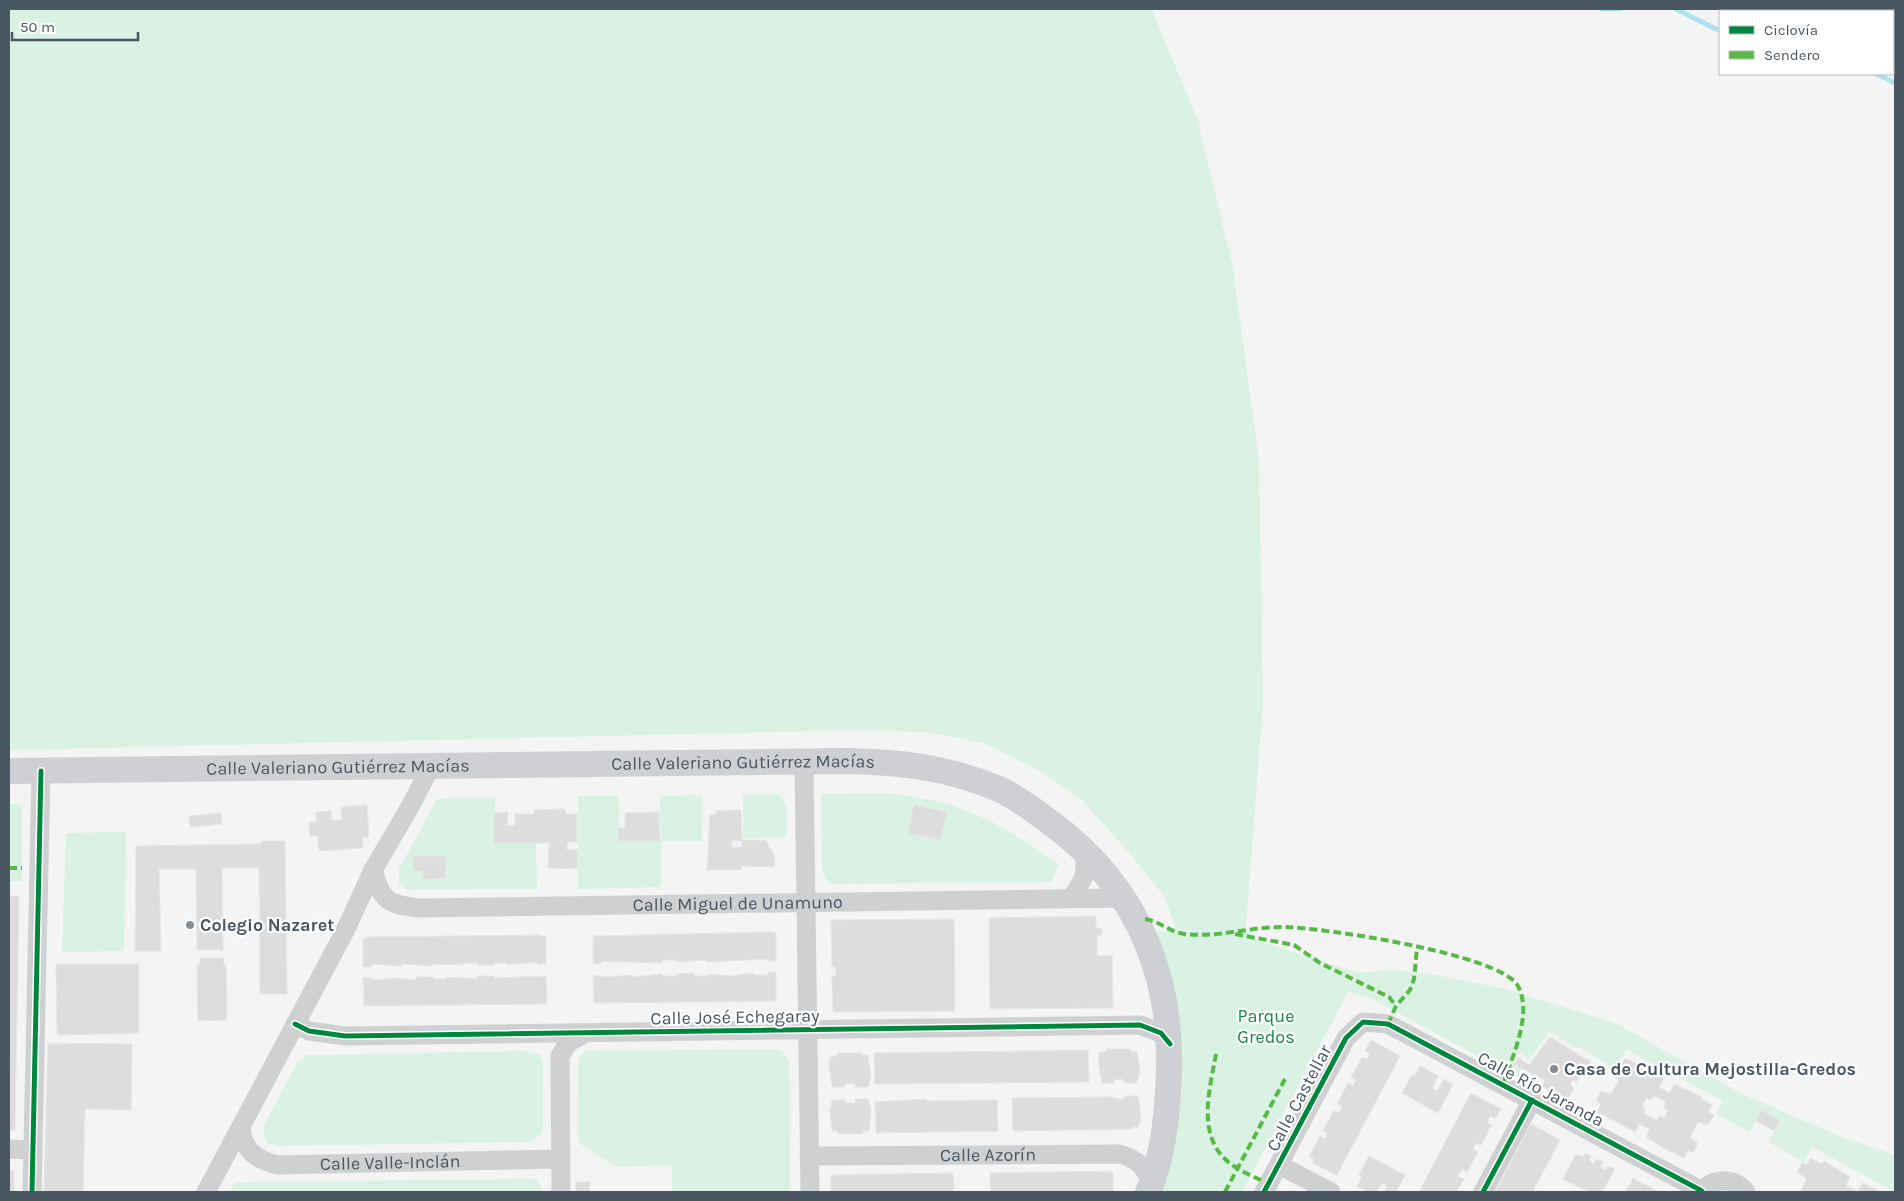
<svg xmlns="http://www.w3.org/2000/svg" width="1904" height="1201" font-family="Karla,sans-serif">
<style>
.green{fill:#d9f2e3}
.lines{fill:none;stroke-linecap:round;stroke-linejoin:round}
.stream{stroke:#aee2f0;stroke-width:5}
.building{fill:#ddddde;stroke:#e5e6e7;fill-rule:evenodd}
.minor{stroke:#ced0d2;stroke-width:19}
.secondary{stroke:#ced0d4;stroke-width:26}
.quiet{stroke:#58b947;stroke-width:4;stroke-dasharray:8 4;stroke-linecap:butt}
.cycleway-casing{stroke:#fff;stroke-width:8}
.cycleway{stroke:#00873e;stroke-width:5}
.poi-dot{fill:#868d94;stroke:#fff;stroke-width:2}
.labels{text-anchor:middle;dominant-baseline:central;stroke-width:4.5;stroke-linejoin:round;paint-order:stroke}
.street-label{font-size:18px;fill:#4a5661;stroke:#fff}
.poi-label{font-size:18px;font-weight:bold;fill:#4a5661;stroke:#fff;text-anchor:start}
.park-label{font-size:18px;fill:#17864f;stroke:#fff}
</style>
<rect width="100%" height="100%" fill="#f4f4f4"/>
<!-- green -->
<g class="green">
<path d="M9 9H1152L1198 122 1233 268 1259 461 1263 703 1246 927 1257 940 1358 973 1391 970 1432 974 1505 989 1615 1023 1740 1093 1844 1138 1895 1155V1192L1812 1147 1804 1162 1769 1142 1780 1120 1761 1110 1750 1132 1716 1114 1723 1101 1626 1049 1615 1069 1580 1047 1577 1048 1549 1032 1528 1060 1522 1054H1514V1064L1522 1068 1518 1077 1370 998 1348 992 1242 1192H1161L1151 933 1176 929 1164 896 1127 850 1081 799 1040 771 984 743 926 732 855 730 9 750Z"/>
<path d="M882 793C959 799 998 821 1059 865L1051 882 831 884 826 880 822 868 821 794Z"/>
<path d="M776 794C792 800 786 824 786 837L743 838V795Z"/>
<path d="M701 795 702 841H661V887L578 889V796H619L620 841H661L660 796Z"/>
<path d="M495 797 496 843H536L537 889 408 890 399 884V869L436 801 442 798Z"/>
<path d="M9 804H19L22 808V881H9Z"/>
<path d="M126 832 124 951 62 952 66 833Z"/>
<path d="M775 1049 783 1052 789 1060 790 1192H672V1165L616 1167 579 1143 578 1065 581 1054 586 1051Z"/>
<path d="M524 1051 540 1055 543 1064V1126L541 1134 530 1142 281 1146 269 1143 265 1139 263 1127 297 1063 307 1055Z"/>
<path d="M533 1179 538 1181 543 1192H229L235 1183 246 1182Z"/>
</g>
<g class="lines">
<!-- stream -->
<g class="stream">
<path d="M1602 9H1620"/>
<path d="M1676 9 1720 31"/>
<path d="M1877 74 1895 83"/>
</g>
</g>
<!-- building -->
<g class="building">
<path d="M914 804 947 813 940 840 908 833Z"/>
<path d="M367 805 369 837 362 838 363 848 319 851 318 836H310L309 822H316V812L331 811 332 820H342L341 807Z"/>
<path d="M565 809 566 814H577V842H567V850L577 849 578 869 548 868 549 843H494V813L508 812 507 826H515V814H535L534 810Z"/>
<path d="M741 810 742 841H732V847H742V840H765L775 856 774 867 742 866V870H707L710 815 716 814V811Z"/>
<path d="M659 812 660 841H618V828H625V813Z"/>
<path d="M221 813 222 824 190 827 189 816Z"/>
<path d="M261 841H285L287 994H260L259 868H222L223 950H197L196 869H159L161 951H135L136 846 261 844Z"/>
<path d="M413 856H446V878L423 879V871H413Z"/>
<path d="M9 896H19L15 1130H9Z"/>
<path d="M1096 916V928H1102V935H1097V956L1112 955 1113 1008 990 1009 989 918Z"/>
<path d="M954 919 955 1011 833 1012 832 976H836L835 966H832L831 920Z"/>
<path d="M770 932 776 933V961H767V959L707 962V960L676 962 675 960H662V963L601 961 602 963 593 964V936Z"/>
<path d="M539 935 546 937V964H537V962L507 965V963H494V965H477V963H464V965L433 964 432 966 402 964V966L372 964V967H363V939L369 937Z"/>
<path d="M200 958H224L223 965H226L227 1020 198 1021 197 964 200 965Z"/>
<path d="M56 964H139V1033L57 1035Z"/>
<path d="M768 972H776V1001L594 1003 593 975 609 977 632 975V977L662 974 663 976H676V974L694 973V976H708L707 974 731 976 754 973V975H768Z"/>
<path d="M477 976H494V978L546 976 547 1004 364 1006 363 978H372V980L393 978 416 980V977H433V979H446V977L477 979Z"/>
<path d="M1550 1037 1591 1062 1576 1082 1573 1080 1570 1085 1574 1088 1567 1100 1542 1086 1545 1081 1514 1064 1519 1058 1529 1065Z"/>
<path d="M1371 1040 1400 1056 1337 1175 1312 1163 1314 1159 1309 1157 1320 1136 1325 1139 1328 1133 1323 1131 1334 1110 1339 1113 1342 1106 1337 1104 1348 1083 1353 1086 1356 1080 1351 1077 1362 1057 1367 1059 1370 1054 1365 1051Z"/>
<path d="M48 1043 132 1044 131 1110 85 1109 83 1192H44Z"/>
<path d="M1106 1049H1131V1052H1137L1140 1072 1137 1083H1124V1079L1114 1080V1083H1102L1098 1060 1100 1052H1106Z"/>
<path d="M1088 1050 1089 1082 875 1084 874 1053Z"/>
<path d="M837 1053H862V1055H868L871 1076 868 1087H855V1083L845 1084 844 1087H832L829 1064 831 1056H837Z"/>
<path d="M1625 1058 1637 1064 1638 1063 1664 1079 1659 1087 1664 1090 1670 1093 1674 1084 1702 1097 1700 1098 1712 1105 1708 1112 1714 1115 1708 1125 1698 1122 1690 1137 1698 1144 1693 1153 1688 1150 1684 1158 1673 1152 1672 1153 1646 1137 1650 1129 1639 1124 1635 1132 1597 1112 1601 1104 1596 1101 1601 1091 1611 1094 1619 1080 1611 1073 1616 1063 1621 1065ZM1654 1096 1666 1102 1664 1108 1668 1110 1664 1118 1660 1116 1656 1120 1644 1114 1645 1108 1642 1106 1646 1098 1650 1100Z"/>
<path d="M1420 1066 1438 1076 1432 1088 1437 1091 1444 1079 1453 1084 1438 1113 1402 1093 1412 1075 1415 1076Z"/>
<path d="M1471 1093 1501 1109 1495 1119 1490 1116 1487 1123 1492 1125 1481 1145 1476 1143 1473 1149 1478 1152 1467 1172 1462 1169 1458 1176 1464 1179 1456 1192H1419Z"/>
<path d="M1124 1096H1137L1139 1099 1141 1119 1138 1127H1132V1129L1013 1131 1012 1098 1111 1097 1124 1100Z"/>
<path d="M855 1099H868L871 1110 869 1131H863V1134H838V1131H832L830 1111 832 1100H845V1103H855Z"/>
<path d="M925 1099 928 1101 997 1100 998 1131 876 1133 875 1102Z"/>
<path d="M1761 1110 1780 1120 1775 1131 1756 1121Z"/>
<path d="M1531 1124 1560 1140 1535 1187 1533 1192H1495Z"/>
<path d="M1585 1153 1591 1156 1589 1161 1594 1164 1596 1159 1603 1162 1600 1167 1606 1170 1608 1166 1615 1169 1602 1192H1589L1563 1179 1576 1154 1583 1157Z"/>
<path d="M1369 1156 1405 1175 1396 1192H1384L1387 1186 1382 1183 1377 1192H1368L1357 1186 1362 1177 1359 1175Z"/>
<path d="M1810 1158 1822 1164 1824 1161 1850 1177 1846 1185 1858 1191 1862 1183 1882 1192H1800L1807 1179 1797 1172 1802 1162 1807 1165Z"/>
<rect x="9" y="1171" width="5" height="21"/>
<path d="M1113 1171V1192H991L990 1173Z"/>
<path d="M953 1173 954 1192H831V1176L834 1175Z"/>
<path d="M1633 1178 1651 1188 1659 1192H1625Z"/>
<path d="M576 1182H590L589 1192H576Z"/>
</g>
<g class="lines">
<!-- minor -->
<g class="minor">
<path d="M804 763 810 1192"/>
<path id="s1" d="M373 870C382 901 387 904 418 908L1124 898"/>
<path d="M1071 898C1085 879 1087 873 1084 850"/>
<path d="M295 1024 309 1031 345 1036 1140 1025 1161 1033 1170 1044"/>
<path id="s2" d="M241 1127C243 1151 256 1159 277 1165L560 1159"/>
<path d="M9 1149 33 1150"/>
<path id="s3" d="M809 1156 1120 1154C1137 1159 1144 1167 1152 1182"/>
<path d="M1279 1165 1331 1192"/>
<path d="M32 1192 41 771"/>
<path d="M206 1192 345 931 373 870 411 805 430 768"/>
<path d="M561 1192 560 1056 568 1043 585 1033"/>
<path d="M1264 1192 1346 1038 1363 1022 1388 1024 1702 1191"/>
<path d="M1483 1192 1532 1100"/>
<path d="M1701 1192C1714 1177 1734 1177 1746 1192"/>
</g>
<!-- secondary -->
<path class="secondary" id="s4" d="M9 771 844 761C900 762 947 767 999 789 1016 797 1032 809 1047 820 1143 889 1179 988 1167 1104 1165 1134 1160 1164 1148 1192"/>
<!-- quiet -->
<g class="quiet">
<path d="M9 868H22"/>
<path d="M1145 919C1159 921 1170 932 1184 934 1216 938 1249 927 1282 927 1320 927 1501 954 1518 986 1533 1015 1512 1056 1503 1085"/>
<path d="M1235 934 1294 945 1320 963 1389 997 1396 1006"/>
<path d="M1388 1024 1396 1006 1410 990 1414 979 1417 948"/>
<path d="M1216 1054C1210 1088 1197 1132 1225 1159 1236 1170 1255 1177 1269 1184"/>
<path d="M1225 1192 1285 1079"/>
</g>
<!-- cycleway casing -->
<g class="cycleway-casing">
<g id="cycleway">
<path d="M295 1024 309 1031 345 1036 1140 1025 1161 1033 1170 1044"/>
<path d="M32 1192 41 771"/>
<path d="M1264 1192 1346 1038 1363 1022 1388 1024 1702 1191"/>
<path d="M1483 1192 1532 1100"/>
</g>
</g>
<!-- cycleway -->
<use href="#cycleway" class="cycleway"/>
</g>
<!-- markers -->
<g class="poi-dot">
<circle cx="190" cy="925" r="5"/>
<circle cx="1554" cy="1069" r="5"/>
</g>
<g class="labels">
<!-- street labels -->
<g class="street-label">
<text stroke="none"><textPath href="#s4" startOffset="734">Calle Valeriano Gutiérrez Macías</textPath></text>
<text stroke="none"><textPath href="#s4" startOffset="329">Calle Valeriano Gutiérrez Macías</textPath></text>
<text stroke="none"><textPath href="#s1" startOffset="385">Calle Miguel de Unamuno</textPath></text>
<text transform="translate(735 1017) rotate(-1)">Calle José Echegaray</text>
<text transform="translate(1541 1089) rotate(28)">Calle Río Jaranda</text>
<text transform="translate(1299 1098) rotate(-62)">Calle Castellar</text>
<text stroke="none"><textPath href="#s3" startOffset="179">Calle Azorín</textPath></text>
<text stroke="none"><textPath href="#s2" startOffset="170">Calle Valle-Inclán</textPath></text>
</g>
<!-- poi labels -->
<g class="poi-label">
<text x="200" y="925">Colegio Nazaret</text>
<text x="1564" y="1069">Casa de Cultura Mejostilla-Gredos</text>
</g>
<!-- park labels -->
<g class="park-label">
<text x="1266" y="1016">Parque<tspan x="1266" dy="21">Gredos</tspan></text>
</g>
</g>
<!-- border -->
<rect width="1904" height="1201" fill="none" stroke="#4a5661" stroke-width="20"/>
<!-- legend -->
<rect x="1719" y="10" width="175" height="65" fill="#ffffff" stroke="#b7bbc0"/>
<rect x="1729" y="26" width="25" height="8" fill="#00873e" stroke="#b7bbc0"/>
<text x="1764" y="35" font-size="15" fill="#4a5661">Ciclovía</text>
<rect x="1729" y="51" width="25" height="8" fill="#58b947" stroke="#b7bbc0"/>
<text x="1764" y="60" font-size="15" fill="#4a5661">Sendero</text>
<!-- scale -->
<path d="M12 32v8h126v-8" fill="none" stroke="#4a5661" stroke-width="2.5"/>
<text x="20" y="32" font-size="15" fill="#4a5661" stroke="#ffffff" stroke-width="4" paint-order="stroke">50 m</text>
</svg>
